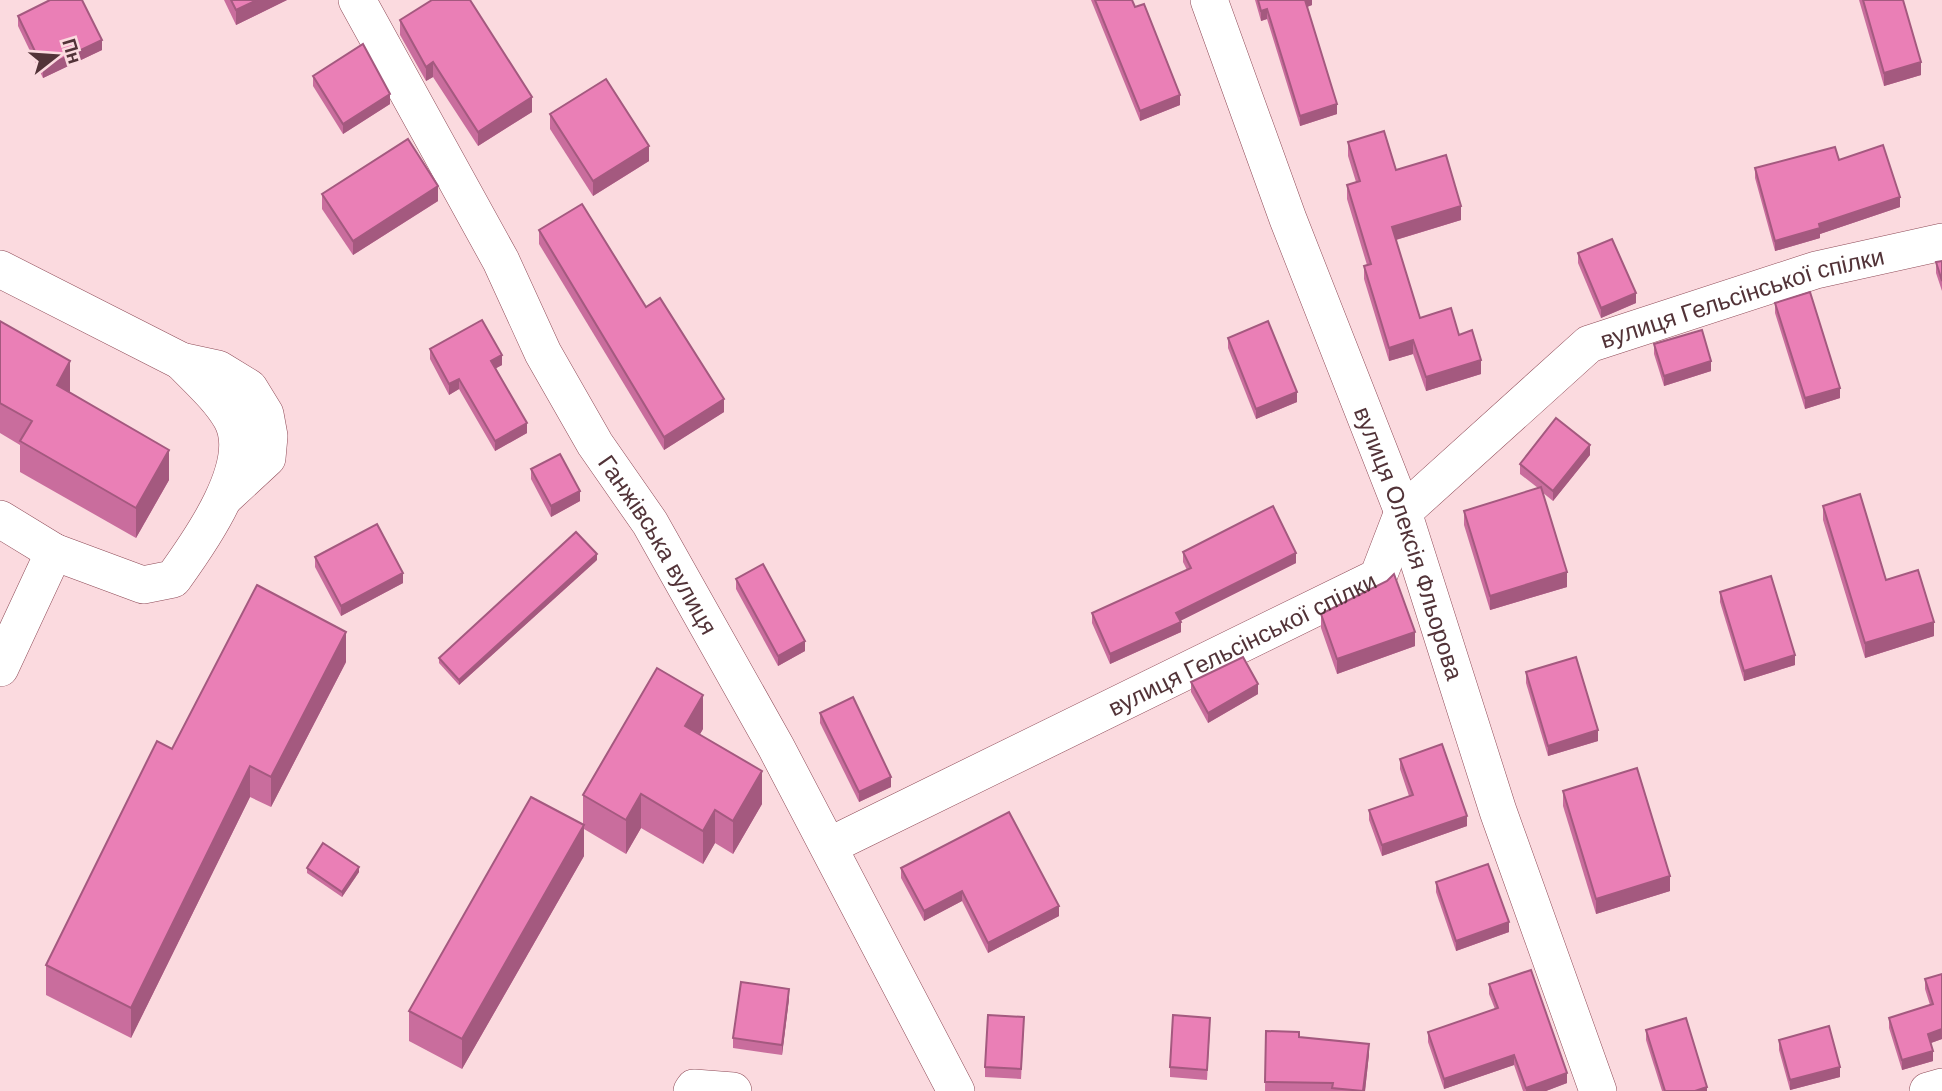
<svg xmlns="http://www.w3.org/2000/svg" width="1942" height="1091" font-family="'DM Sans',sans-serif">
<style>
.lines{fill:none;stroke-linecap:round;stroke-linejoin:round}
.street-casing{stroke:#8e4a57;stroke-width:38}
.street{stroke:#fff;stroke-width:37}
.wall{fill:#c96d9d}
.shaded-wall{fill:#a4597f}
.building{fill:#ea7fb6;stroke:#a4597f;stroke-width:2}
.labels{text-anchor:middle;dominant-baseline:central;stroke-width:5;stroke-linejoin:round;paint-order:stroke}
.street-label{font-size:24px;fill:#523338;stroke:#fbdadf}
</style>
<rect width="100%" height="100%" fill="#fbdadf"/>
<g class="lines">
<!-- street casing -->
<g class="street-casing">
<g id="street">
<path id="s1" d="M357 0 501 261 543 353 595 444 650 523 776 747 956 1091"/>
<path id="s2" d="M1209 0 1288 219 1403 512 1498 811 1598 1091"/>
<path d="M0 269 181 361 218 369 249 388 265 414 269 436 267 458 226 496"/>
<path d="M0 519 54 552 143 585 173 579C199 543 257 463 231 418 218 396 198 379 181 361"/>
<path d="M0 668 54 552"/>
<path id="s3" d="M829 846 1378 577 1403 512 1589 344 1816 270 1942 242"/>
<path d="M692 1091 694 1088 733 1091"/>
<path d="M1928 1091 1942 1087"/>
</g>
</g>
<!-- street -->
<use href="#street" class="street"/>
</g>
<!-- wall -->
<g class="wall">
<path d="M224 0H287L236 25Z"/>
<path d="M1091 0H1132L1180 105 1140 121Z"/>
<path d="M1255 0H1312V5L1307 7 1337 114 1300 126 1267 19 1261 21Z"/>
<path d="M1859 0H1903L1921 75 1884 86Z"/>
<path d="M18 16 102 50 43 78 18 26Z"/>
<path d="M400 20 532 112 478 146 433 77 426 81 400 35Z"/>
<path d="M313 76 390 104 343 134 313 86Z"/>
<path d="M550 114 649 161 593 196 550 129Z"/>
<path d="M1348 142 1396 170 1461 220 1396 240 1420 318 1459 335 1481 374 1426 391 1413 354 1389 361 1364 279V266L1367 265 1347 199V185L1356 182 1348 156Z"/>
<path d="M1839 160 1900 207 1820 234V238L1775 251 1755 178V168Z"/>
<path d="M322 194 438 201 353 255 322 209Z"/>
<path d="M539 230 646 307 724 412 664 450 539 244Z"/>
<path d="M1578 253 1636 303 1601 318 1578 263Z"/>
<path d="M1942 261V291L1936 273V262Z"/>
<path d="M1775 303 1840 398 1805 409 1775 313Z"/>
<path d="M0 321 70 392 169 480 136 538 20 472V445L0 433Z"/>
<path d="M1228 338 1297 402 1256 419 1228 348Z"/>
<path d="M1654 344 1711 371 1664 386 1654 354Z"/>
<path d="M430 349 502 365 496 368 527 433 495 451 459 389 449 395 430 359Z"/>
<path d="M1590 455 1553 501 1542 492 1567 587 1490 610 1464 525V511L1538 488 1520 474V464Z"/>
<path d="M531 469 580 501 551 517 531 479Z"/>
<path d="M1823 506 1886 580 1934 636 1865 658 1823 520Z"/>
<path d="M1183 552 1296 563 1180 621 1181 632 1110 664 1092 623V613L1187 570 1183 562Z"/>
<path d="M315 557 403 583 341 616 315 567Z"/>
<path d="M597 560 459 685 439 663V658Z"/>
<path d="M736 579 805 651 778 666 736 589Z"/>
<path d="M1387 581 1415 646 1337 674 1321 628V614Z"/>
<path d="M1720 592 1795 665 1744 681 1720 602Z"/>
<path d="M346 662 271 807 250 797 131 1038 46 995V965L172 749Z"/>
<path d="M1526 672 1598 741 1548 756 1526 683Z"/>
<path d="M1191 682 1258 694 1208 723 1191 692Z"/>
<path d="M820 713 891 787 859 802 820 723Z"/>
<path d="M703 729 700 734 762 804 733 854 715 843 703 864 641 828 626 854 584 829V856L462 1069 409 1041V1011L583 825V795Z"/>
<path d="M1400 759 1467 826 1382 856 1369 820V810L1409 796 1400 769Z"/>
<path d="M1563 791 1670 891 1596 914 1563 806Z"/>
<path d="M307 868 359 872 342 897 307 873Z"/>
<path d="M901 868 1059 916 988 953 962 901 924 921 901 878Z"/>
<path d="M1436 882 1509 932 1456 951 1436 892Z"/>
<path d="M1942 974V1039L1931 1043 1933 1061 1902 1070 1889 1028V1018L1930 1005 1925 989V979Z"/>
<path d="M1489 984 1567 1083 1546 1091H1523L1514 1065 1444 1089 1428 1042V1032L1495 1009 1489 994Z"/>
<path d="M789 999 782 1055 733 1048V1038Z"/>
<path d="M1024 1027 1021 1079 985 1077V1067Z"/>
<path d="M1210 1028 1207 1080 1170 1077V1067Z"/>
<path d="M1646 1030 1707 1091H1662L1646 1040Z"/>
<path d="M1266 1031 1299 1037 1369 1054 1365 1091H1265Z"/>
<path d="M1779 1040 1840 1077 1790 1090 1779 1050Z"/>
</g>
<!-- shaded-wall -->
<g class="shaded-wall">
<path d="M257 0H287L236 25V10Z"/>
<path d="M1304 0H1312V5L1304 8Z"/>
<path d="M1267 9V19L1261 21V11Z"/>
<path d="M102 40V50L43 78V68Z"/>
<path d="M433 62V77L426 81V67Z"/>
<path d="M1921 62V75L1884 86V73Z"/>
<path d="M390 94V104L343 134V124Z"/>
<path d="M1180 95V105L1140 121V111Z"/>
<path d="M532 97V112L478 146V132Z"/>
<path d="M1337 104V114L1300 126V116Z"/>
<path d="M649 146V161L593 196V181Z"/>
<path d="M438 186V201L353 255V241Z"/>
<path d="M1900 197V207L1820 234V238L1775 251V241L1819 224Z"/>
<path d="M1461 206V220L1392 241V227Z"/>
<path d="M1636 293V303L1601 318V308Z"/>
<path d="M1413 340V354L1389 361V348Z"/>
<path d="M502 355V365L491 371V361Z"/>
<path d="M1481 360V374L1426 391V377Z"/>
<path d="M70 361V392L57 415V385Z"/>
<path d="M1711 361V371L1664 386V376Z"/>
<path d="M459 379V389L449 395V384Z"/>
<path d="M1840 388V398L1805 409V398Z"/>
<path d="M1297 392V402L1256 419V409Z"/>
<path d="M724 399V412L664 450V437Z"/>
<path d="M527 423V433L495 451V441Z"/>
<path d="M1590 445V455L1553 501V491Z"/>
<path d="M169 450V480L136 538V508Z"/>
<path d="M580 491V501L551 517V506Z"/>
<path d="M1296 553V563L1176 623V613Z"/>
<path d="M597 554V560L459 685V680Z"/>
<path d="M1567 572V587L1490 610V596Z"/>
<path d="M403 573V583L341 616V606Z"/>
<path d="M1181 622V632L1110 664V654Z"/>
<path d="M1934 622V636L1865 658V643Z"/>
<path d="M346 632V662L271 807V777Z"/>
<path d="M1415 632V646L1337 674V659Z"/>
<path d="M805 641V651L778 666V656Z"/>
<path d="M1795 655V665L1744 681V671Z"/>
<path d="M1258 684V694L1208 723V713Z"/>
<path d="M703 695V729L685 759V726Z"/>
<path d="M1598 730V741L1548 756V746Z"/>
<path d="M250 766V797L131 1038V1008Z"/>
<path d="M762 771V804L733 854V821Z"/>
<path d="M891 777V787L859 802V792Z"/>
<path d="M641 794V828L626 854V820Z"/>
<path d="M715 810V843L703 864V831Z"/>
<path d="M1467 816V826L1382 856V845Z"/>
<path d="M584 825V856L462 1069V1039Z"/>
<path d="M359 867V872L342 897V892Z"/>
<path d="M1670 876V891L1596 914V899Z"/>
<path d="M962 891V901L924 921V911Z"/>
<path d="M1059 906V916L988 953V943Z"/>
<path d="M1509 922V932L1456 951V941Z"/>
<path d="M789 989V999L782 1055V1045Z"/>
<path d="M1942 1029V1039L1928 1044V1034Z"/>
<path d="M1369 1044V1054L1365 1091H1363Z"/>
<path d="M1933 1051V1061L1902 1070V1060Z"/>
<path d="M1514 1055V1065L1444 1089V1079Z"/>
<path d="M1840 1067V1077L1790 1090V1080Z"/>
<path d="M1567 1073V1083L1546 1091H1526V1088Z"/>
<path d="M1707 1087V1091H1695Z"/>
</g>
<!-- building -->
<g class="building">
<path d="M50 0H82L102 40 43 68 18 16Z"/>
<path d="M231 0H257L236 10Z"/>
<path d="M432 0H470L532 97 478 132 433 62 426 67 400 20Z"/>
<path d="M1095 0H1132L1135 7 1144 4 1180 95 1140 111Z"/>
<path d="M1258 0H1305L1337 104 1300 116 1267 9 1261 11Z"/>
<path d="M1863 0H1903L1921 62 1884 73Z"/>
<path d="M363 44 390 94 343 124 313 76Z"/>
<path d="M606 79 649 146 593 181 550 114Z"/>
<path d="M1384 131 1396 170 1446 155 1461 206 1392 227 1420 318 1451 308 1459 335 1472 330 1481 360 1426 377 1413 340 1389 348 1364 266 1371 264 1347 185 1360 181 1348 142Z"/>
<path d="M408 139 438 186 353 241 322 194Z"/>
<path d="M1883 145 1900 197 1819 224 1820 228 1775 241 1755 168 1835 147 1839 160Z"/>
<path d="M582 204 646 307 660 298 724 399 664 437 539 230Z"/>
<path d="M1612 239 1636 293 1601 308 1578 253Z"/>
<path d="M1942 261V281L1936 262Z"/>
<path d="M1810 292 1840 388 1805 398 1775 303Z"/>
<path d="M482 320 502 355 491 361 527 423 495 441 459 379 449 384 430 349Z"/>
<path d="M0 321 70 361 57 385 169 450 136 508 20 441 32 421 0 403Z"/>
<path d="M1268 321 1297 392 1256 409 1228 338Z"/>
<path d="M1702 330 1711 361 1664 376 1654 344Z"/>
<path d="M1556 418 1590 445 1553 491 1520 464Z"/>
<path d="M560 454 580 491 551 506 531 469Z"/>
<path d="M1541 487 1567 572 1490 596 1464 511Z"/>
<path d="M1860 494 1886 580 1918 570 1934 622 1865 643 1823 506Z"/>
<path d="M1273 506 1296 553 1176 613 1181 622 1110 654 1092 613 1191 568 1183 552Z"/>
<path d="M377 524 403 573 341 606 315 557Z"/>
<path d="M576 532 597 554 459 680 439 658Z"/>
<path d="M763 564 805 641 778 656 736 579Z"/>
<path d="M1394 574 1415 632 1337 659 1321 614 1387 581Z"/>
<path d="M1771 576 1795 655 1744 671 1720 592Z"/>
<path d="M257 585 346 632 271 777 250 766 131 1008 46 965 157 741 172 749Z"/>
<path d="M1243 657 1258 684 1208 713 1191 682Z"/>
<path d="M1576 657 1598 730 1548 746 1526 672Z"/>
<path d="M657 668 703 695 685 726 762 771 733 821 715 810 703 831 641 794 626 820 583 795Z"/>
<path d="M853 697 891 777 859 792 820 713Z"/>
<path d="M1442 744 1467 816 1382 845 1369 810 1413 795 1400 759Z"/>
<path d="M1637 768 1670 876 1596 899 1563 791Z"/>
<path d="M531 797 584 825 462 1039 409 1011Z"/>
<path d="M1009 812 1059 906 988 943 962 891 924 911 901 868Z"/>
<path d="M323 843 359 867 342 892 307 868Z"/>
<path d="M1488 864 1509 922 1456 941 1436 882Z"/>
<path d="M1531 970 1567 1073 1526 1088 1514 1055 1444 1079 1428 1032 1498 1008 1489 984Z"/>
<path d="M1942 974V1029L1928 1034 1933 1051 1902 1060 1889 1018 1933 1004 1925 979Z"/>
<path d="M741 982 789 989 782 1045 733 1038Z"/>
<path d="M988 1015 1024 1017 1021 1069 985 1067Z"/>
<path d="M1173 1015 1210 1018 1207 1070 1170 1067Z"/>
<path d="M1686 1018 1707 1087 1695 1091H1665L1646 1030Z"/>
<path d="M1829 1026 1840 1067 1790 1080 1779 1040Z"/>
<path d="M1266 1031 1299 1032V1037L1369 1044 1363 1091 1332 1088 1333 1083 1265 1082Z"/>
</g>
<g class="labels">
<!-- street labels -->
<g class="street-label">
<text stroke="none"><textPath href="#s3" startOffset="1092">вулиця Гельсінської спілки</textPath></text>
<text stroke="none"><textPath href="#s2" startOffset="579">вулиця Олексія Фльорова</textPath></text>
<text stroke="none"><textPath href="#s1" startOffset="623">Ганжівська вулиця</textPath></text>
<text stroke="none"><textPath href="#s3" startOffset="460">вулиця Гельсінської спілки</textPath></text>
</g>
</g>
<!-- north arrow -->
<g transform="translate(56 56) rotate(73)" stroke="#fbdadf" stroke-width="5" paint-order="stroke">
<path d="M0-5L12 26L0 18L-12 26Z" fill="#523338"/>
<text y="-10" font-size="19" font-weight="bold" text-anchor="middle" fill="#523338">Пн</text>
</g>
</svg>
